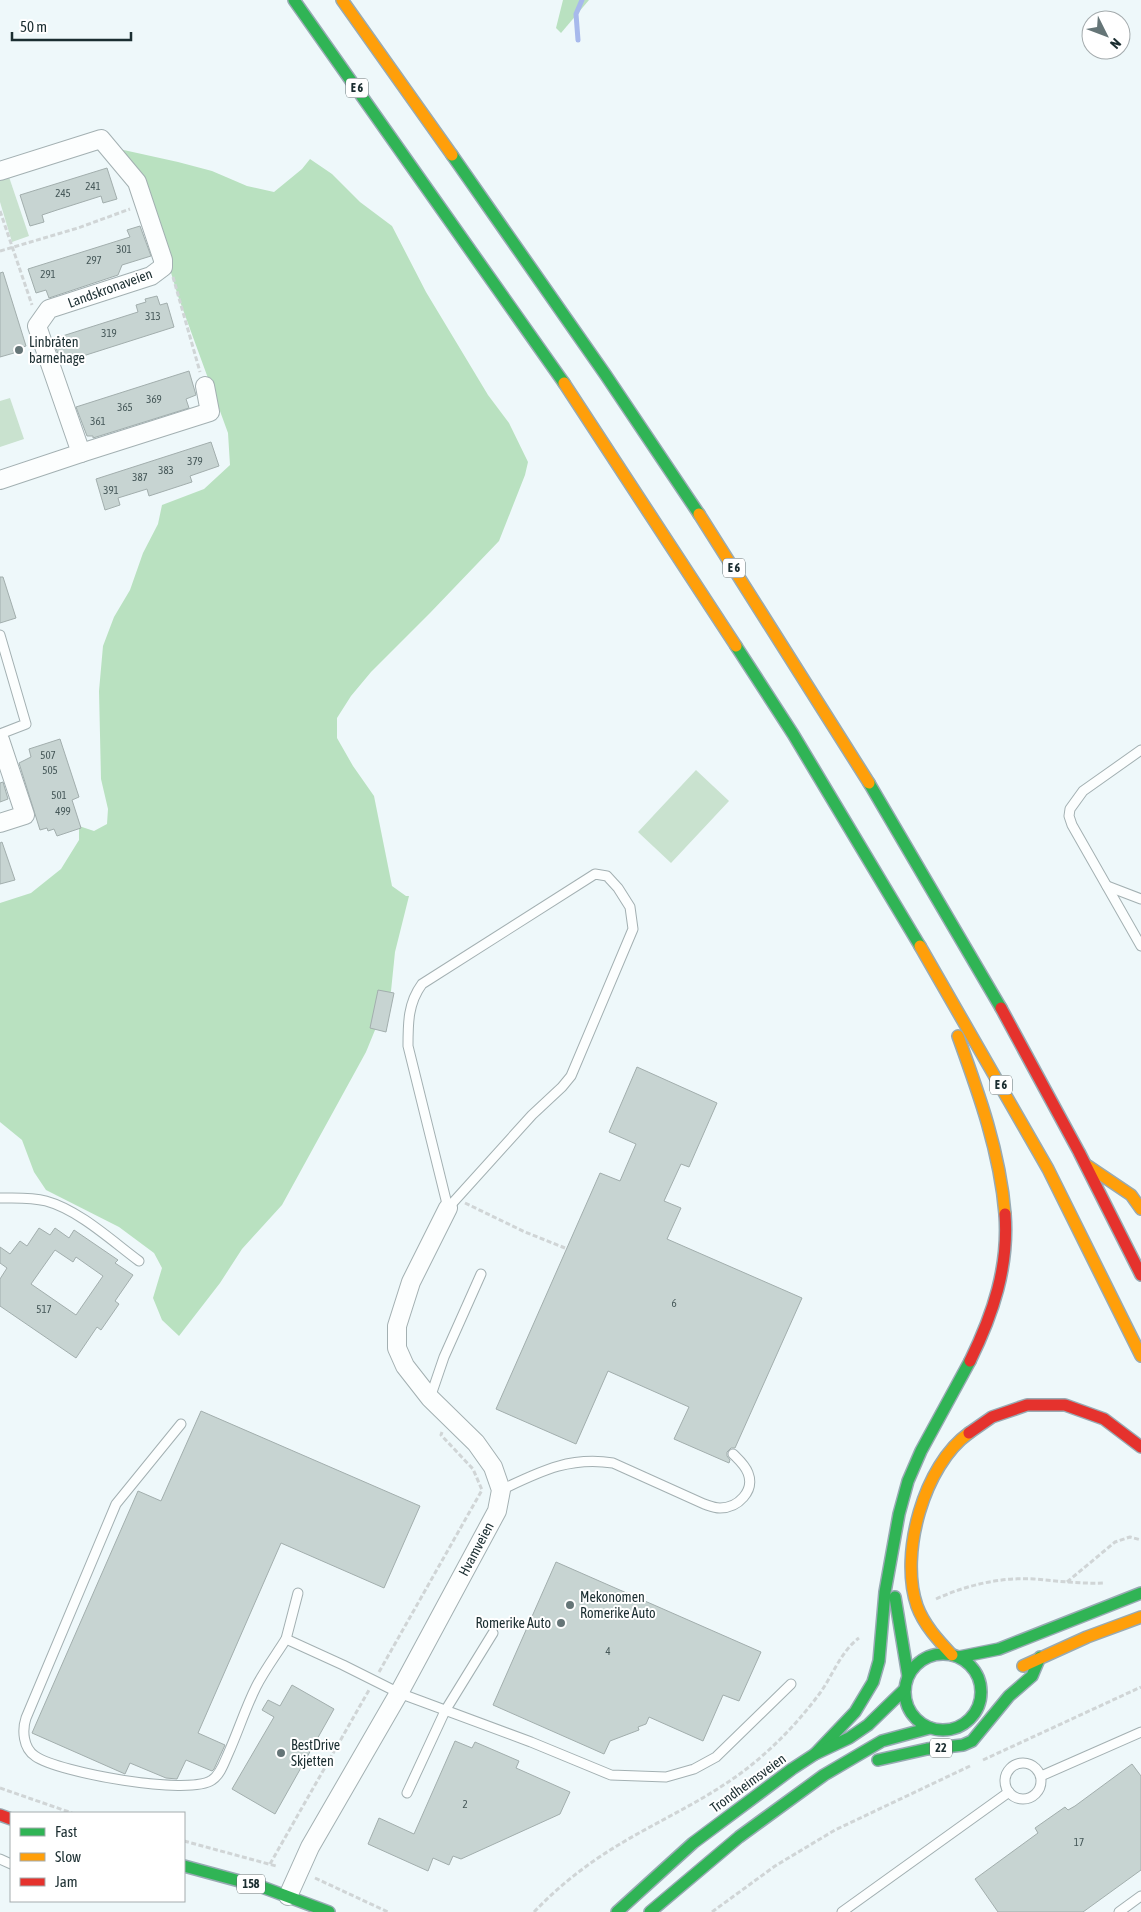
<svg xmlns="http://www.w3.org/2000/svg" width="1141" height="1912" font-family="'Asap Condensed',sans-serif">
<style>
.green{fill:#c9e2cf}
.forest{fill:#b9e1c0}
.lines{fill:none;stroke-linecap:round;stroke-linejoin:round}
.stream{stroke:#a7b9ec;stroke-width:5}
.building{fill:#c7d4d2;stroke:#a2aead;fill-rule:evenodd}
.lane-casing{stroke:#a3b0b2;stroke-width:11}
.street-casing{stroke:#a3b0b2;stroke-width:20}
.fast-casing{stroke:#98aab3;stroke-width:14}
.slow-casing{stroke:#98aab3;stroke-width:14}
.jam-casing{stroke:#98aab3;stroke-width:14}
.path{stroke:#d0d5d6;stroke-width:3;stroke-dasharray:5 2.5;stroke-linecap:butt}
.lane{stroke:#fcfefe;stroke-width:9}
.street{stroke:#fcfefe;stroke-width:18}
.fast{stroke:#30b455;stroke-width:11}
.slow{stroke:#ff9f0a;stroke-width:11}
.jam{stroke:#e5322d;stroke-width:11}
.poi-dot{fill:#657577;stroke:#fff;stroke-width:2}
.labels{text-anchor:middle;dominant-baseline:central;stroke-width:4;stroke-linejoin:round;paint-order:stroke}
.number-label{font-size:11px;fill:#465859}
.shield{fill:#fff;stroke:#5f6d6f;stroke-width:1}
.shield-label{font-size:12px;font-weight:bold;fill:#1b2e31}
.street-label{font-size:14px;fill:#1b2e31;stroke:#fff}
.poi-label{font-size:14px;fill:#1b2e31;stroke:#fff;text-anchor:start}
</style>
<rect width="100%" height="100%" fill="#eef8fa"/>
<!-- green -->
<g class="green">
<path d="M8 174 29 236 12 242 0 202V176Z"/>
<path d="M10 398 24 439 0 447V401Z"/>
<path d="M696 770 729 801 671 863 638 832Z"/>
</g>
<!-- forest -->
<g class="forest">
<path d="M563 0H589L561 33 556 28Z"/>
<path d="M110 147 178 162 212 171 247 186 274 192 302 169 310 159 332 174 360 202 392 226 426 292 488 395 509 423 528 462 525 475 499 541 430 613 371 672 351 696 337 718V738L353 766 374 796 392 886 406 896H409L395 952 391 991 366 1052 282 1205 242 1249 220 1283 179 1336 162 1320 153 1298 162 1268 154 1253 119 1227 46 1190 34 1172 22 1140 0 1122V903L31 893 61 869 79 840V826L94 831 107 824 108 809 101 779 99 691 103 646 114 617 130 590 143 553 158 524 162 505 204 489 230 465 228 433 178 296 163 246Z"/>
</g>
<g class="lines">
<!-- stream -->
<path class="stream" d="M578 40 576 14 582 0"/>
</g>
<!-- building -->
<g class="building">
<path d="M107 168 117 199 103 203 101 196 57 210 42 215 44 222 30 226 20 195Z"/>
<path d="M140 226 151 256 122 265 118 275 49 298 46 290 36 293 28 269 130 237 127 230Z"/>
<path d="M3 272 26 346 13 350 14 353 0 357V273Z"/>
<path d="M157 296 160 305 167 303 174 327 61 363 53 339 138 312 136 305 146 302 145 299Z"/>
<path d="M189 371 196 395 186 399 189 408 93 438V436H87L76 407Z"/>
<path d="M211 442 219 466 190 476 192 482 149 496 147 489 118 498 120 505 105 510 96 479Z"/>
<path d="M0 577H3L16 618 0 623Z"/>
<path d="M60 739 79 797 72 800 81 828 57 836 54 829 48 831 47 828 40 830 19 763 31 757 29 749Z"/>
<path d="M3 782 8 799 0 802V783Z"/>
<path d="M2 842 15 880 0 884V843Z"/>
<path d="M378 990 394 993 386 1032 370 1028Z"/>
<path d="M637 1067 717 1103 689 1167 681 1164 664 1201 681 1208 667 1239 802 1298 735 1448H731L727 1452V1456L730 1460 729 1463 674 1439 689 1407 608 1371 576 1444 496 1409 600 1173 620 1181 636 1144 609 1132Z"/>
<path d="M39 1228 50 1235 55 1228 69 1238 74 1230 118 1260 115 1263 133 1275 115 1301 119 1304 101 1330 97 1327 76 1358 0 1306V1279L7 1268 0 1263V1247L10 1254 20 1241 27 1246ZM55 1250 73 1262 76 1257 103 1276 76 1315 31 1284Z"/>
<path d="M201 1411 420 1506 384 1588 281 1543 198 1733 225 1745 214 1769 212 1771 186 1760 177 1779 166 1778 130 1763 125 1774 32 1733 138 1491 161 1501Z"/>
<path d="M556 1562 761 1652 739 1701 723 1695 703 1741 649 1717 646 1724 638 1727 639 1730 610 1741 604 1754 493 1705Z"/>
<path d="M292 1685 334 1709 275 1814 232 1789 274 1717 262 1710 268 1700 280 1706Z"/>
<path d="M455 1741 472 1748 475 1742 519 1761 516 1768 570 1792 560 1814 461 1859 453 1856 449 1865 433 1858 428 1871 368 1844 379 1818 414 1834Z"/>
<path d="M1132 1764 1141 1776V1870L1083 1912H998L975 1879 1038 1833 1035 1828 1065 1807 1068 1810 1075 1806Z"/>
</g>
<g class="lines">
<!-- lane casing -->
<g class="lane-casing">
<g id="lane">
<path d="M0 635 26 724 0 734"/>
<path d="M1141 750 1083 791 1070 809 1069 816 1072 825 1141 946"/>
<path d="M595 874 607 876 618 888 630 907 633 929 571 1076 562 1087 532 1115 448 1208 408 1046C408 1023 408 1003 422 984Z"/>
<path d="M1107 886 1141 899"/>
<path d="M0 1198C16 1198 31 1197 46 1201 79 1210 112 1241 139 1261"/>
<path d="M430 1398 444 1357 481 1274"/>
<path d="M181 1424 116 1504 26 1718C22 1730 23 1748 35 1756 59 1773 189 1796 212 1780 220 1775 224 1763 228 1754 238 1732 245 1709 256 1687 264 1671 276 1655 286 1639L343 1665 399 1693 531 1742 611 1775 666 1777 694 1769 716 1757 791 1684"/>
<path d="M501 1490C539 1472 569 1456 613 1463L704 1504C710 1506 714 1508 720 1508 738 1508 755 1491 748 1473 745 1465 739 1460 733 1454"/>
<path d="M286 1639 298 1593"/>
<circle cx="1023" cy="1781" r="18"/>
<path d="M1041 1776 1141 1732"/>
<path d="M407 1793 445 1711 493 1633"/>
<path d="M0 1859 11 1864"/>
<path d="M842 1912 1009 1792"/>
<path d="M1119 1912 1141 1896"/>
</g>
</g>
<!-- street casing -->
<g class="street-casing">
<g id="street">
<path d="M0 171 101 139 137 182 163 260V267L151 276 49 309 37 326 81 453 210 412 205 386"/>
<path d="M0 480 81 453"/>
<path d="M0 740 25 815 0 823"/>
<path d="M288 1896 310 1847 399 1693 497 1511 501 1490 493 1467 476 1443 430 1398 405 1366 397 1348V1326L411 1282 448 1208"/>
</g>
</g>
<!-- fast casing -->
<g class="fast-casing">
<g id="fast">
<path d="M294 0 564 383"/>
<path d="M452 155 605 374 699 514"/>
<path d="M736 646 793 734 920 946"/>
<path d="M869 783 1001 1008"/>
<path d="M895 1597 908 1676"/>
<circle cx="943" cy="1692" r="38"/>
<path d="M959 1657 999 1649 1141 1593"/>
<path d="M815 1754 855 1712 873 1682 879 1661 885 1592 899 1514 908 1481 921 1451 970 1361"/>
<path d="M878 1760 927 1749 963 1745 972 1741 1009 1696 1032 1676 1040 1657"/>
<path d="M184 1866 262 1887 329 1912"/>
<path d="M617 1912 693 1843 792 1769 815 1754 849 1738 868 1725 905 1689"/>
<path d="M650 1912 739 1837 824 1775 882 1741 930 1728"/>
</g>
</g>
<!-- slow casing -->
<g class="slow-casing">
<g id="slow">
<path d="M342 0 452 155"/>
<path d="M564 383 736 646"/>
<path d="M699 514 869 783"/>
<path d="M920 946 1048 1169 1141 1356"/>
<path d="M958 1036C979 1094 1000 1152 1005 1214"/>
<path d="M1088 1166 1131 1195 1141 1209"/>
<path d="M952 1655C938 1640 924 1625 917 1606 899 1554 924 1465 969 1433"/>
<path d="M1023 1666 1087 1637 1141 1617"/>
</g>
</g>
<!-- jam casing -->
<g class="jam-casing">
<g id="jam">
<path d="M1001 1008 1079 1152 1141 1275"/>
<path d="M970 1361C993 1314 1009 1267 1005 1214"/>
<path d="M969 1433 992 1417 1027 1405H1065L1104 1419 1141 1447"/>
<path d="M0 1815 11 1819"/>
</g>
</g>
<!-- path -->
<g class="path">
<path d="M0 211 32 305"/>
<path d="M0 251 78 228 130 209"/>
<path d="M173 277 200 372"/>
<path d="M465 1203 525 1232 565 1248"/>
<path d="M1067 1582 1115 1542 1130 1537 1141 1540"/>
<path d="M936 1599C967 1585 1000 1577 1034 1579 1058 1581 1081 1584 1104 1583"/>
<path d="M379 1672 482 1490 473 1469 441 1435 442 1432"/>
<path d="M983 1760 1141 1687"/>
<path d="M0 1788 72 1813"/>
<path d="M184 1841 276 1866"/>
<path d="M270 1864 369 1690"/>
<path d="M315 1878 388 1912"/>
<path d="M534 1912C555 1890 578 1871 604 1854 656 1820 713 1799 761 1757 783 1738 803 1716 820 1693 833 1675 841 1651 859 1638"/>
<path d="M712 1912 775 1866 835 1830 970 1766"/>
</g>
<!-- lane -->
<use href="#lane" class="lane"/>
<!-- street -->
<use href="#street" class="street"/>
<!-- fast -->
<use href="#fast" class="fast"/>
<!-- slow -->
<use href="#slow" class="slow"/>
<!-- jam -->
<use href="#jam" class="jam"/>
</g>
<!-- markers -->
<g class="poi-dot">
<circle cx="19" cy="350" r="5"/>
<circle cx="570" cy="1605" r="5"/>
<circle cx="561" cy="1623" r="5"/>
<circle cx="281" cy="1753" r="5"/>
</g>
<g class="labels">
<!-- number labels -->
<g class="number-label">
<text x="93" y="186">241</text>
<text x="63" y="193">245</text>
<text x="124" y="249">301</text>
<text x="94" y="260">297</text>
<text x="48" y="274">291</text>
<text x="153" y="316">313</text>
<text x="109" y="333">319</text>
<text x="154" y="399">369</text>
<text x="125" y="407">365</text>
<text x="98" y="421">361</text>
<text x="195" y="461">379</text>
<text x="166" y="470">383</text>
<text x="140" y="477">387</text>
<text x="111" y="490">391</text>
<text x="48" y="755">507</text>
<text x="50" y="770">505</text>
<text x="59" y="795">501</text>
<text x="63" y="811">499</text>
<text x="674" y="1303">6</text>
<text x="44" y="1309">517</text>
<text x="608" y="1651">4</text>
<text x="465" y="1804">2</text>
<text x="1079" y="1842">17</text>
</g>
<!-- shield labels -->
<g class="shield">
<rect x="346" y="78.5" width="22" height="19" rx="4"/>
<rect x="723" y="558.5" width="22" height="19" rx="4"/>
<rect x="990" y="1075.5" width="22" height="19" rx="4"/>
<rect x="930" y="1738.5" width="22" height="19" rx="4"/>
<rect x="237" y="1874.5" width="28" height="19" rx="4"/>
</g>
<g class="shield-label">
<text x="357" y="88">E 6</text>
<text x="734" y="568">E 6</text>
<text x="1001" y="1085">E 6</text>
<text x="941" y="1748">22</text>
<text x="251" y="1884">158</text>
</g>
<!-- street labels -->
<g class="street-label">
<text transform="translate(110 288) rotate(-20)">Landskronaveien</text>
<text transform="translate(476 1549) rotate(-62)">Hvamveien</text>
<text transform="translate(748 1783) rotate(-36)">Trondheimsveien</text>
</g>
<!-- poi labels -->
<g class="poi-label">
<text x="29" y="342">Linbråten<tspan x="29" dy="16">barnehage</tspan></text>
<text x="580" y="1597">Mekonomen<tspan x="580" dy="16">Romerike Auto</tspan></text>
<text x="551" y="1623" text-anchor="end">Romerike Auto</text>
<text x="291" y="1745">BestDrive<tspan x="291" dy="16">Skjetten</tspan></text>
</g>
</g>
<!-- legend -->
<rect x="10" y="1812" width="175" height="90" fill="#ffffff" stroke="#a4abad"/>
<rect x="20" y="1828" width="25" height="8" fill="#30b455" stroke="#a4abad"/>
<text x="55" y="1837" font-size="15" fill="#1b2e31">Fast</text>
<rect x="20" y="1853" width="25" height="8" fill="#ff9f0a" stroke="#a4abad"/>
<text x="55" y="1862" font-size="15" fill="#1b2e31">Slow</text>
<rect x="20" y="1878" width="25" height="8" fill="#e5322d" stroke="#a4abad"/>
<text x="55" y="1887" font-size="15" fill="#1b2e31">Jam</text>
<!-- north arrow -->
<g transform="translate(1106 35) rotate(132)"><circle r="24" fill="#ffffff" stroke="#a4abad"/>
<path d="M0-4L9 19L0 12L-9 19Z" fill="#657577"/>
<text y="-8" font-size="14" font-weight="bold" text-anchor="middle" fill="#1b2e31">N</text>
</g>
<!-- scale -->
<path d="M12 32v8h119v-8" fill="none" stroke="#1b2e31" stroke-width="2.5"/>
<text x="20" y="32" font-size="15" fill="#1b2e31" stroke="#ffffff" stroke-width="4" paint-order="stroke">50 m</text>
</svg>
